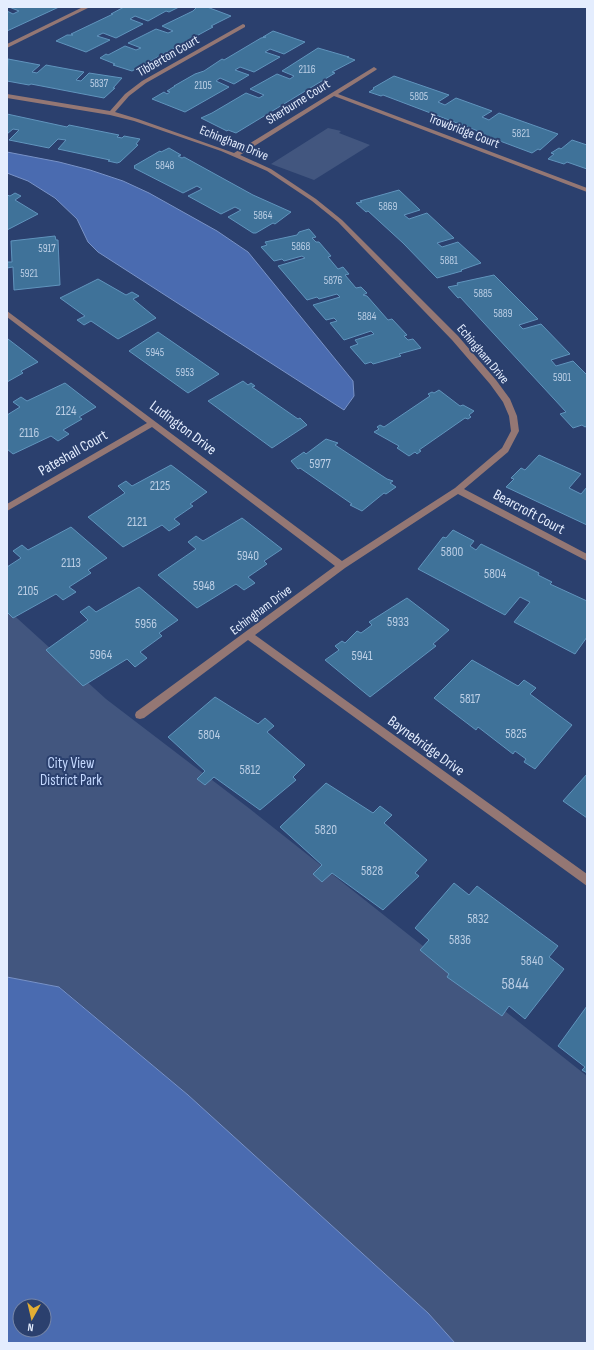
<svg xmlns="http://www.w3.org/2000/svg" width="594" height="1350" font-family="'Sofia Sans Condensed',sans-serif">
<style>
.green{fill:#42567f}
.water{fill:#4a6bb0;stroke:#7892c7;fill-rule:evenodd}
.building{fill:#3f7299;stroke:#6094bd}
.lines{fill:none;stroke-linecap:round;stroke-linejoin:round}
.minor{fill:#947774;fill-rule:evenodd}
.labels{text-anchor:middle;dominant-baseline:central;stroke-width:4;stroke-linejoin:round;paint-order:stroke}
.far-number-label{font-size:11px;fill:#bbcee5}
.far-street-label{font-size:13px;fill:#e4edfe;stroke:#2b406e}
.number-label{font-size:13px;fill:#bbcee5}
.street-label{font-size:15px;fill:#e4edfe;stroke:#2b406e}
.park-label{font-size:15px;fill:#c4d8fe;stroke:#2b406e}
.near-number-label{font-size:16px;fill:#bbcee5}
</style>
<rect width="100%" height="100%" fill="#2b406e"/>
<!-- green -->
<g class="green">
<path d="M328 128 341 131 339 133 370 145 314 180 271 164Z"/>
<path d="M7 609 106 699 250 809 587 1076V1343H455L428 1313 188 1095 60 987 7 977Z"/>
</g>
<!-- water -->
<g class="water">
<path d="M7 152 59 162 90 170 123 181 149 193 217 231 248 252 353 381 354 396 344 410 98 252 88 242 77 219 55 198 28 181 7 173Z"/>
<path d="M7 977 59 987 188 1095 428 1313 455 1343H7ZM20 1306H44V1330H20Z"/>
</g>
<!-- building -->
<g class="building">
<path d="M9 7H59L7 31V11L13 14 19 11Z"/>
<path d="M124 7H179L169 12 166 11 148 21 135 16 130 19 143 24 116 38 103 33 97 36 110 40 86 52 56 41 67 35H73L71 34 113 14H111Z"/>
<path d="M197 7H207L231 16 211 26 213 27 132 71 113 65 115 64 100 58 106 54 108 55 125 46 136 50 141 48 128 43 156 29 168 33 173 31 162 26 193 11Z"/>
<path d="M273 31 305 42 284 54 270 49 265 52 280 57 254 72 240 67 235 70 249 75 234 84 220 78 216 81 229 87 185 112 152 99 164 92 167 94 170 92 167 91 175 86H174L195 74 204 71 222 59 224 60 261 38 266 37H263Z"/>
<path d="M318 48 349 57H347L355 60 332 72 335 73 236 133 228 130 227 131 201 118 212 113 246 93 259 98 264 95 250 89 277 74 290 79 294 76 282 71Z"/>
<path d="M8 59 40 65 32 72 37 73 46 65 84 72 76 80 81 81 89 73 122 78 113 88H115L104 98 31 84 29 85 7 81Z"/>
<path d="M394 76 449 95 438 102 445 105 456 98 492 111 482 117 489 120 499 113 558 134 540 150 538 149 532 153 476 132 478 131 383 95 381 96 369 92 374 89 373 88Z"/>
<path d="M7 114 67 127 69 125 119 135 117 137 122 138 124 136 140 139 136 144 138 145 120 162 117 163 108 161 110 160 58 149 66 140 58 139 49 148 9 140 19 130 13 129 7 134Z"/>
<path d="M572 140 587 145V169L567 162 564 164 548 159 554 154 551 153 559 148 561 149Z"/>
<path d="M169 148 181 155 178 156 182 158 184 157 253 195 291 212 275 224 273 223 256 233H253L228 217 241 210 235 207 221 214 188 196 202 189 197 186 183 193 134 168 135 167 134 166 160 151 161 152Z"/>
<path d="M399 190 420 210 404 215 409 219 427 213 454 238 437 243 442 247 458 242 481 263 461 270 462 271 437 278 403 243 368 211 366 212 356 203 362 202 360 201Z"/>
<path d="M15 193 21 196 15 200 38 214 7 230V195L10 196Z"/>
<path d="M309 229 316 237 312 238 316 242H319L331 256 328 257 338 269 343 267 349 274 345 275 356 288 361 287 367 293 363 295 367 296 388 320 392 319 407 335 404 336 408 340 413 339 421 348 399 354 401 356 373 364 371 362 365 364 350 347 358 344 355 340 374 334 371 331 344 340 330 323 337 321 334 318 326 320 313 305 340 297 337 294 319 299 317 297 307 300 278 266 305 258 302 256 284 261 282 259 274 261 261 247 267 245 265 242 297 235 299 232Z"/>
<path d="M55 236 56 240H58L60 285 14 290 13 267 7 268V262H12L11 241Z"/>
<path d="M494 275 538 319 519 325 523 329 541 324 570 354 551 360 556 366 573 361 587 375V426L585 427 582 425 573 428 560 414 566 412 460 297 458 298 448 287 458 285 457 283Z"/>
<path d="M98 279 126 295 132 292 139 296 133 299 156 318 118 339 91 321 84 325 77 320 85 316 60 298Z"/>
<path d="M158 332 219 374 188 393 129 351Z"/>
<path d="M8 339 38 362 21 371 23 373 7 382V340Z"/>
<path d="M243 381 248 385 251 383 255 386 252 387 298 419 300 418 307 425 272 448 208 401Z"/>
<path d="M65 383 96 407 79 417 82 419 63 430 69 434 58 441 51 436 13 454 7 449V415L20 407 13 402 21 397 27 401Z"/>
<path d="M439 390 460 406 463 405 474 411 469 415 471 417 468 419 465 418 419 450 421 451 417 454 415 452 409 456 397 448 399 446 374 432 379 429 377 427 380 425 384 427 430 396 428 394 432 392 434 393Z"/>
<path d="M326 439 338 443 335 445 387 479 393 481 390 483 396 487 386 494 384 493 362 511 350 505 352 504 300 468 298 469 291 461 304 452 306 454Z"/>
<path d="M539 455 581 474 569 488 581 494 587 487V525L506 487 514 479 511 478 521 468 525 470Z"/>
<path d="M171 465 207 492 190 504 193 506 174 519 180 524 169 531 162 525 123 547 88 517 125 493 118 486 126 481 132 486Z"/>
<path d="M242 518 282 549 264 561 267 564 248 577 255 583 244 590 236 584 197 608 158 575 196 549 188 542 196 536 203 541Z"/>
<path d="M71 527 107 558 88 570 91 573 69 587 76 592 63 600 56 594 13 618 7 612V567L21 558 13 551 22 545 28 550Z"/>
<path d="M453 530 474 541 470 546 476 550 481 544 539 573 538 575 552 582 550 584 587 601V637L575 654 514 622 530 602 520 597 505 615 418 569 443 537 446 538Z"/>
<path d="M139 587 178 620 159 633 162 636 140 652 147 658 135 667 127 659 83 686 46 650 88 620 80 612 89 606 96 612Z"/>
<path d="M407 598 449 630 433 644 436 646 370 697 325 660 339 650 335 646 342 641 345 643 357 631 361 633 372 625 369 622Z"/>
<path d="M472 660 518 686 524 680 536 688 530 694 572 725 535 769 524 762 526 759 515 751 513 754 478 727 476 730 434 698Z"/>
<path d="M215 697 258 724 265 718 274 726 267 732 305 765 293 777 296 780 260 810 214 777 205 785 197 779 205 771 168 737Z"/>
<path d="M587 774V818L563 801Z"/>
<path d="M326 783 373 813 380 806 392 815 384 823 427 860 415 873 419 876 383 910 332 873 322 882 313 874 322 865 280 827Z"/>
<path d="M454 883 469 895 477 886 558 946 549 957 564 969 525 1019 509 1006 502 1016 447 977 449 974 420 950 429 940 415 928Z"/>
<path d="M587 1006V1073L582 1070 585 1067 558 1046Z"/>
</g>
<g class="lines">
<!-- minor -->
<g class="minor">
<path d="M83 7H90L7 48V44Z"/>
<path d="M243 24 245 25V27L146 83 129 96 115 112 138 119 234 153 374 67 377 69 376 70 338 94 587 188V192L334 96 240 155 271 169 316 199 342 220 458 336 496 380 510 399 517 416 519 431 508 452 464 489 587 554V561L458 494 345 568 255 635 587 874V886L248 640 144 718 140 719 136 718 135 715 136 712 335 566 152 427 7 511V504L147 423 7 317V311L342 561 455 488 502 448 511 431 509 416 503 402 490 384 452 340 338 222 312 201 267 171 221 151 134 121 110 115 7 98V94L110 111 125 94 142 81Z"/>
</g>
</g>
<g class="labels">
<!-- far-number labels -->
<g class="far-number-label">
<text x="307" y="69">2116</text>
<text x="99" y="83">5837</text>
<text x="203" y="85">2105</text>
<text x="419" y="96">5805</text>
<text x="521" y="133">5821</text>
<text x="165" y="165">5848</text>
<text x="388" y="206">5869</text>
<text x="263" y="215">5864</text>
<text x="301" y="246">5868</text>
<text x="47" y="248">5917</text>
<text x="449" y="260">5881</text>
<text x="29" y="273">5921</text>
<text x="333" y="280">5876</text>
<text x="483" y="293">5885</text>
<text x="503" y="313">5889</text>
<text x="367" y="316">5884</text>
<text x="155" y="352">5945</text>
<text x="185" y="372">5953</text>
<text x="562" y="377">5901</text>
</g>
<!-- far-street labels -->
<g class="far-street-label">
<text transform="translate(168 56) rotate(-30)">Tibberton Court</text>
<text transform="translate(298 102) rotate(-32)">Sherburne Court</text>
<text transform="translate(464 131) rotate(21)">Trowbridge Court</text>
<text transform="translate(234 143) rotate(22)">Echingham Drive</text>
<text transform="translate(483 354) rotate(50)">Echingham Drive</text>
<text transform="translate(261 610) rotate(-37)">Echingham Drive</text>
</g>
<!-- number labels -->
<g class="number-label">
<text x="66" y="411">2124</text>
<text x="29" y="433">2116</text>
<text x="320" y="464">5977</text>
<text x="160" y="486">2125</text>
<text x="137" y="522">2121</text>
<text x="452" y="552">5800</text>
<text x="248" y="556">5940</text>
<text x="71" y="563">2113</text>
<text x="495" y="574">5804</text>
<text x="204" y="586">5948</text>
<text x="28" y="591">2105</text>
<text x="398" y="622">5933</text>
<text x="146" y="624">5956</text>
<text x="101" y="655">5964</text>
<text x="362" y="656">5941</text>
<text x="470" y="699">5817</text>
<text x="516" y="734">5825</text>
<text x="209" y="735">5804</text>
<text x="250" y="770">5812</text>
<text x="326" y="830">5820</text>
<text x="372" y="871">5828</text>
<text x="478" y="919">5832</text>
<text x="460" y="940">5836</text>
<text x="532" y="961">5840</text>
</g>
<!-- street labels -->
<g class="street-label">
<text transform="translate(183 428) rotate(37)">Ludington Drive</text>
<text transform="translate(73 453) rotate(-30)">Pateshall Court</text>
<text transform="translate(529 512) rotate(28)">Bearcroft Court</text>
<text transform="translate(426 746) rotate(36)">Baynebridge Drive</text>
</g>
<!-- park labels -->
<g class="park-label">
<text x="71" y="763">City View<tspan x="71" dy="17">District Park</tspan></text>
</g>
<!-- near-number labels -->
<g class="near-number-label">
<text x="515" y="984">5844</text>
</g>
</g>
<!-- border -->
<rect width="594" height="1350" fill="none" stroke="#e4edfe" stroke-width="16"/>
<!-- north arrow -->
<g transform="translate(32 1318) rotate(188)"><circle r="19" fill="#2b406e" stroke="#7585a8"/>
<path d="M0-3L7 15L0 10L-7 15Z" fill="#e3ae34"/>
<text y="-6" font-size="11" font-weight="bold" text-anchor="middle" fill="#e4edfe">N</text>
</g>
</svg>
